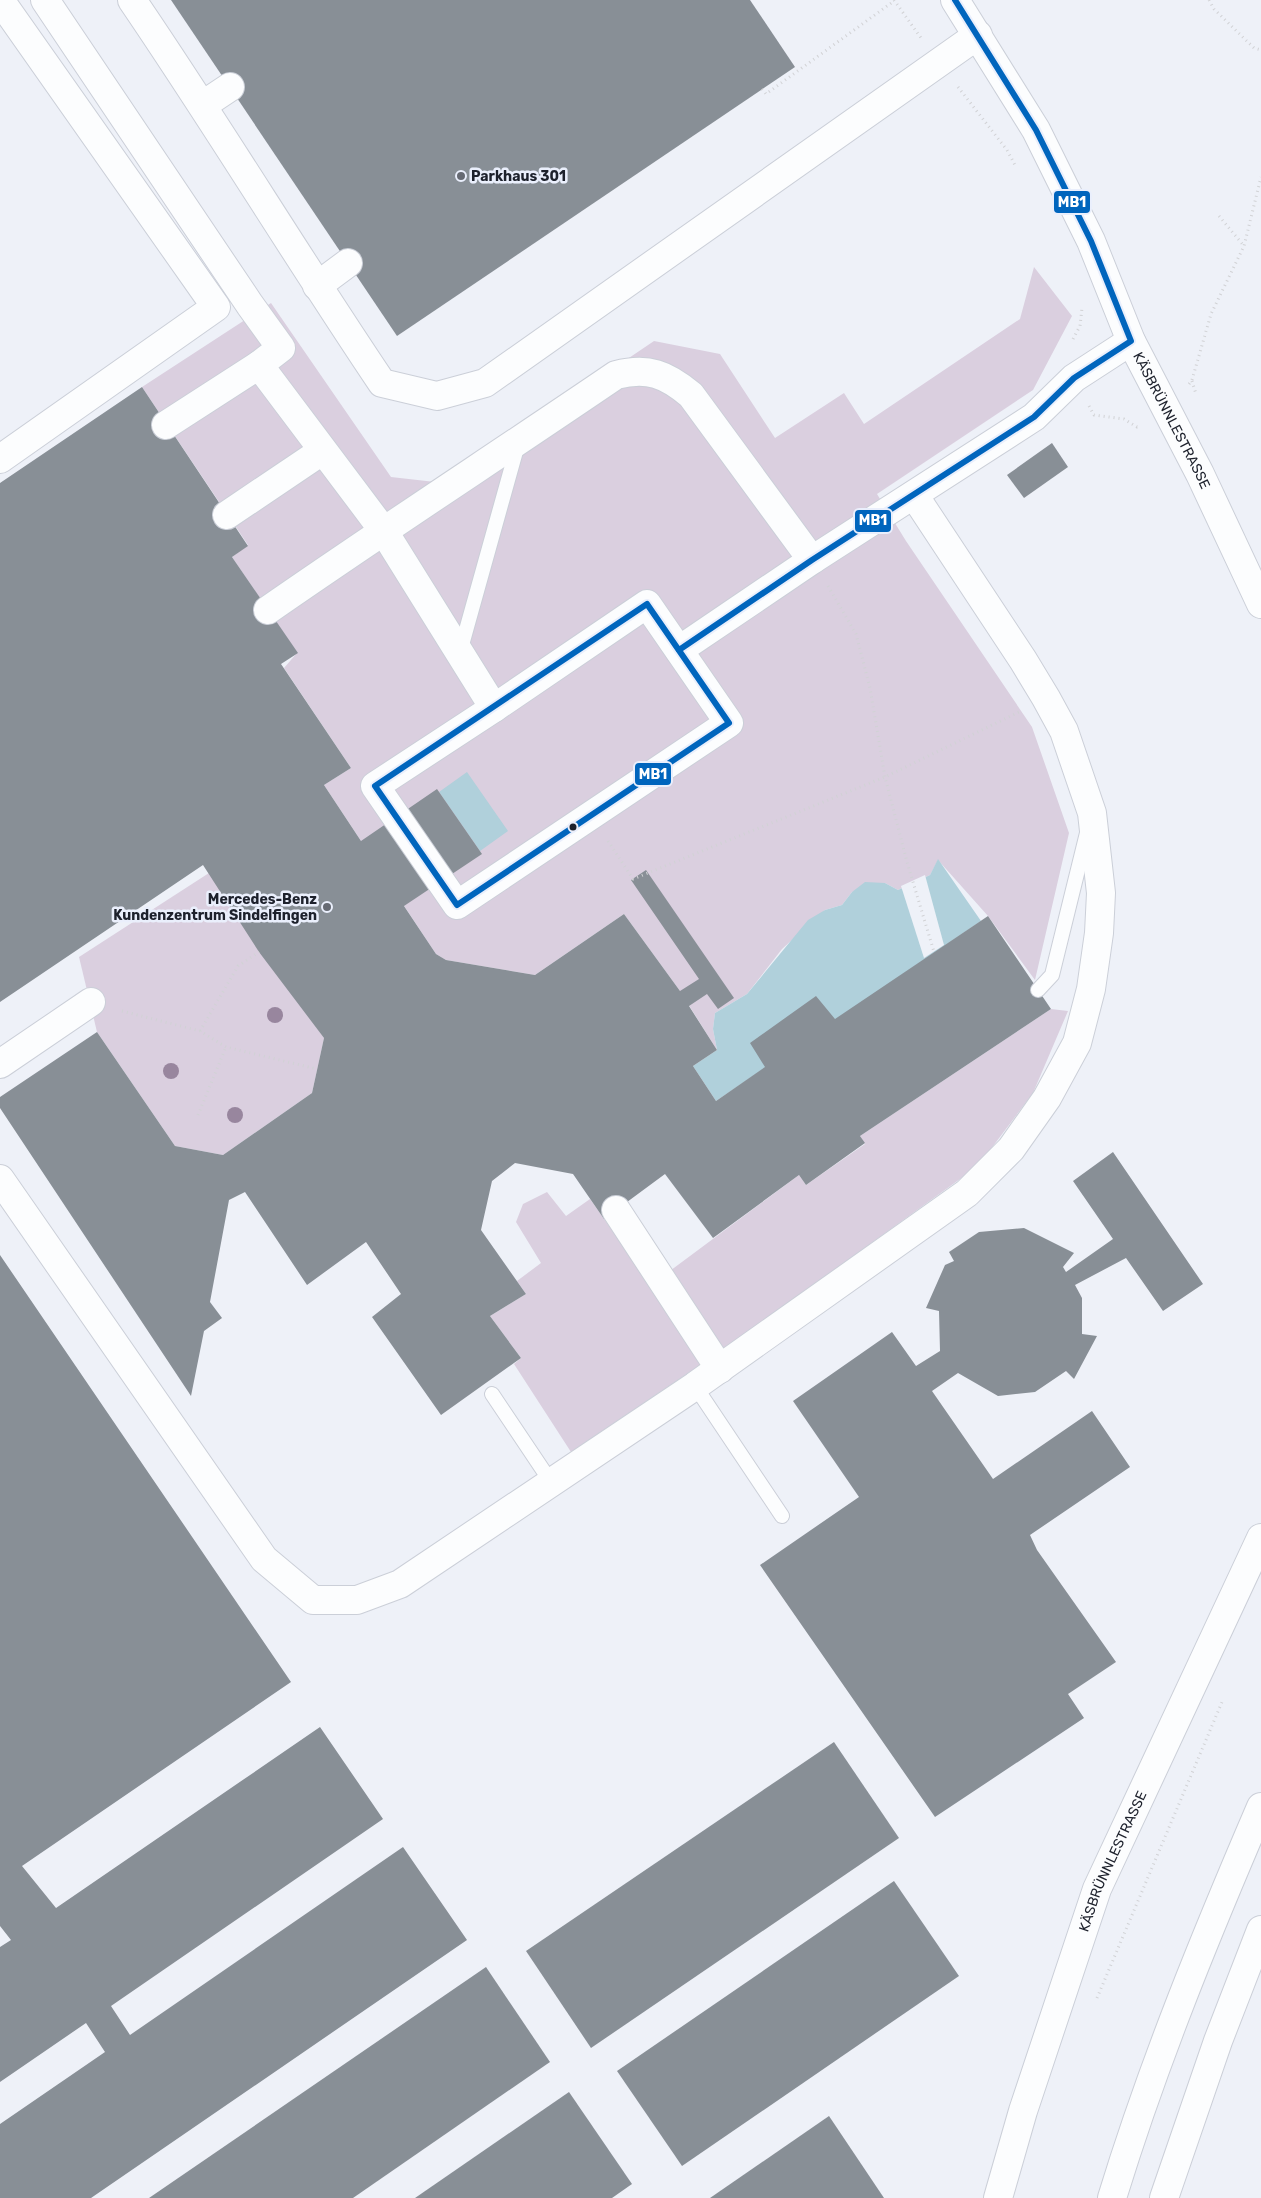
<svg xmlns="http://www.w3.org/2000/svg" width="1261" height="2198" font-family="Rubik,sans-serif">
<style>
.green{fill:#dacfdf}
.water{fill:#b0d0db}
.pier{fill:#eef1f8}
.building{fill:#888f96}
.lines{fill:none;stroke-linecap:round;stroke-linejoin:round}
.service-casing{stroke:#cbcfd8;stroke-width:16}
.minor-casing{stroke:#cbcfd8;stroke-width:30}
.motorway-casing{stroke:#cbcfd8;stroke-width:30}
.path{stroke:#d1d2d5;stroke-width:3;stroke-dasharray:1 4;stroke-linecap:butt}
.service{stroke:#fcfdfe;stroke-width:14}
.minor{stroke:#fcfdfe;stroke-width:28}
.motorway{stroke:#fcfdfe;stroke-width:28}
.bus-1-casing{stroke:#eaeffc;stroke-width:10}
.bus-1{stroke:#0065bd;stroke-width:6}
.tree{fill:#98869e}
.poi-dot{fill:#666a73;stroke:#eaeffc;stroke-width:2}
.bus-dot{fill:#1d212c;stroke:#eaeffc;stroke-width:2}
.labels{text-anchor:middle;dominant-baseline:central;stroke-width:5;stroke-linejoin:round;paint-order:stroke}
.poi-label{font-size:14px;font-weight:bold;fill:#1d212c;stroke:#eaeffc;text-anchor:start}
.street-label{font-size:14px;fill:#1d212c;stroke:#eaeffc}
.line-badge{stroke:#eaeffc;stroke-width:2}
.badge-label{font-size:14px;text-anchor:middle;font-weight:bold;fill:#fff}
</style>
<rect width="100%" height="100%" fill="#eef1f8"/>
<!-- green -->
<g class="green">
<path d="M1034 267 1072 316 1033 390 877 494 906 541 1032 727 1069 833 1035 980 988 916 938 860 930 875 898 890 885 883 852 892 842 905 825 910 782 949 747 994 715 1013 713 1029 717 1050 680 991 624 914 535 975 446 960 436 954 324 785 351 768 284 668 297 653 232 557 248 545 142 387 271 303 391 477 444 483 654 341 720 354 775 438 844 393 864 424 1020 319Z"/>
<path d="M209 873 324 1038 312 1093 223 1155 175 1146 97 1032 79 957Z"/>
<path d="M1051 1009 1068 1011 1033 1093 978 1166 740 1338 571 1452 514 1364 521 1358 490 1316 526 1294 517 1281 541 1263 516 1222 523 1204 547 1192 566 1216 590 1199 651 1285 799 1175 806 1185 865 1144 860 1136Z"/>
</g>
<!-- water -->
<g class="water">
<path d="M467 772 508 831 480 851 439 792Z"/>
<path d="M938 859 981 921 716 1101 693 1066 717 1050 713 1029 715 1013 747 994 808 920 825 910 842 905 852 892 865 882 885 883 898 890 930 875Z"/>
</g>
<!-- pier -->
<path class="pier" d="M925 875 944 945 924 958 901 886Z"/>
<!-- building -->
<g class="building">
<path d="M171 0H750L795 67 397 336Z"/>
<path d="M142 387 248 546 232 557 298 653 281 664 351 768 324 785 361 841 437 789 482 854 404 906 436 954 446 960 535 975 624 914 680 991 699 979 631 880 646 870 734 998 718 1009 707 994 689 1006 717 1050 693 1066 716 1101 765 1067 750 1043 816 996 835 1019 988 916 1051 1009 860 1136 865 1143 806 1185 799 1175 713 1238 665 1174 604 1219 573 1174 515 1163 492 1181 481 1230 526 1294 490 1316 521 1358 441 1415 372 1317 401 1294 366 1242 307 1285 245 1192 229 1200 210 1302 222 1318 204 1331 191 1396 0 1108V1097L97 1032 175 1146 223 1155 312 1093 324 1038 259 952 203 865 0 1002V483Z"/>
<path d="M1052 443 1068 467 1024 498 1007 475Z"/>
<path d="M1113 1152 1203 1284 1163 1311 1126 1258 1075 1285 1082 1298V1334L1097 1336 1074 1379 1066 1371 1035 1392 998 1396 958 1373 932 1391 993 1479 1092 1411 1130 1467 1030 1535 1037 1550 1116 1662 1068 1694 1084 1718 935 1817 760 1565 859 1497 793 1401 892 1332 916 1366 940 1351 939 1311 926 1308 945 1265 954 1261 949 1252 979 1232 1024 1228 1074 1253 1063 1267 1066 1272 1113 1239 1073 1181Z"/>
<path d="M0 1255 291 1682 22 1866 56 1908 320 1727 383 1819 111 2006 130 2035 403 1847 467 1940 91 2198H0V2124L105 2052 86 2023 0 2082V1947L11 1940 0 1926Z"/>
<path d="M834 1742 899 1838 591 2048 526 1951Z"/>
<path d="M894 1881 959 1976 682 2166 617 2071Z"/>
<path d="M486 1967 550 2062 353 2198H149Z"/>
<path d="M569 2092 632 2184 612 2198H415Z"/>
<path d="M829 2116 884 2198H710Z"/>
</g>
<g class="lines">
<!-- service casing -->
<g class="service-casing">
<g id="service">
<path d="M460 652 518 444"/>
<path d="M1038 990 1052 975 1087 833"/>
<path d="M695 1386 782 1516"/>
<path d="M492 1394 551 1482"/>
</g>
</g>
<!-- minor casing -->
<g class="minor-casing">
<g id="minor">
<path d="M0 0 216 307 0 459"/>
<path d="M45 0 250 305 281 348 259 365"/>
<path d="M132 0C218 126 297 257 382 383L437 396 485 383 978 35"/>
<path id="s1" d="M955 0 1036 130 1091 241 1131 341 1200 474 1261 604"/>
<path d="M203 105 230 87"/>
<path d="M317 286 348 263"/>
<path d="M166 425 259 365 383 530 494 708"/>
<path d="M227 515 322 451"/>
<path d="M647 604 729 723 457 905 375 786 494 708Z"/>
<path d="M268 610C383 530 500 454 616 375 648 367 666 374 691 395L812 560"/>
<path d="M679 650 812 560 1034 417 1074 378 1131 341"/>
<path d="M0 1064 91 1002"/>
<path d="M0 1179 264 1559 313 1600H357L400 1584 695 1386 967 1193 1011 1149 1047 1098 1077 1043 1091 989 1099 933 1101 893 1092 813 1064 731 1046 698 1023 660 914 495"/>
<path d="M616 1210 720 1369"/>
<path id="s2" d="M998 2198 1023 2111 1097 1889 1261 1538"/>
</g>
</g>
<!-- motorway casing -->
<g class="motorway-casing">
<g id="motorway">
<path d="M1112 2198C1153 2064 1206 1935 1261 1807"/>
<path d="M1164 2198 1218 2041 1261 1930"/>
</g>
</g>
<!-- path -->
<g class="path">
<path d="M894 0 921 38"/>
<path d="M1209 0 1214 9 1254 48 1261 50"/>
<path d="M958 87 1007 150 1016 167"/>
<path d="M762 89 766 94 894 1"/>
<path d="M1219 216 1244 246"/>
<path d="M1073 339 1080 326 1082 308"/>
<path d="M1192 381 1196 394"/>
<path d="M1189 384 1192 380 1211 314 1244 246 1261 177"/>
<path d="M1089 406 1094 415 1124 419 1137 427 1140 426"/>
<path d="M828 586 856 634 870 688 885 777 907 862 934 952"/>
<path d="M608 841 633 879 885 777 1019 712"/>
<path d="M122 1011 200 1031 226 1047 317 1069"/>
<path d="M200 1031 238 966 259 952"/>
<path d="M198 1115 226 1047"/>
<path d="M1097 1998 1222 1702"/>
</g>
<!-- service -->
<use href="#service" class="service"/>
<!-- minor -->
<use href="#minor" class="minor"/>
<!-- motorway -->
<use href="#motorway" class="motorway"/>
<!-- bus-1 casing -->
<g class="bus-1-casing">
<g id="bus-1">
<path d="M647 604 729 723 457 905 375 786Z"/>
<path d="M679 650 812 560 1034 417 1074 378 1131 341 1091 241 1036 130 955 0"/>
</g>
</g>
<!-- bus-1 -->
<use href="#bus-1" class="bus-1"/>
</g>
<!-- trees -->
<g class="tree">
<circle cx="275" cy="1015" r="8"/>
<circle cx="171" cy="1071" r="8"/>
<circle cx="235" cy="1115" r="8"/>
</g>
<!-- markers -->
<g class="poi-dot">
<circle cx="461" cy="176" r="5"/>
<circle cx="327" cy="907" r="5"/>
</g>
<circle class="bus-dot" cx="573" cy="827" r="4.5"/>
<g class="labels">
<!-- poi labels -->
<g class="poi-label">
<text x="471" y="176">Parkhaus 301</text>
<text x="317" y="899" text-anchor="end">Mercedes-Benz<tspan x="317" dy="16">Kundenzentrum Sindelfingen</tspan></text>
</g>
<!-- street labels -->
<g class="street-label">
<text stroke="none"><textPath href="#s1" startOffset="474">KÄSBRÜNNLESTRASSE</textPath></text>
<text stroke="none"><textPath href="#s2" startOffset="356">KÄSBRÜNNLESTRASSE</textPath></text>
</g>
</g>
<g class="line-badge">
<rect x="1053" y="190" width="38" height="24" rx="5" fill="#0065bd"/>
<rect x="854" y="509" width="38" height="24" rx="5" fill="#0065bd"/>
<rect x="634" y="762" width="38" height="24" rx="5" fill="#0065bd"/>
</g>
<g class="badge-label">
<text x="1072" y="207">MB1</text>
<text x="873" y="525">MB1</text>
<text x="653" y="779">MB1</text>
</g>
</svg>
